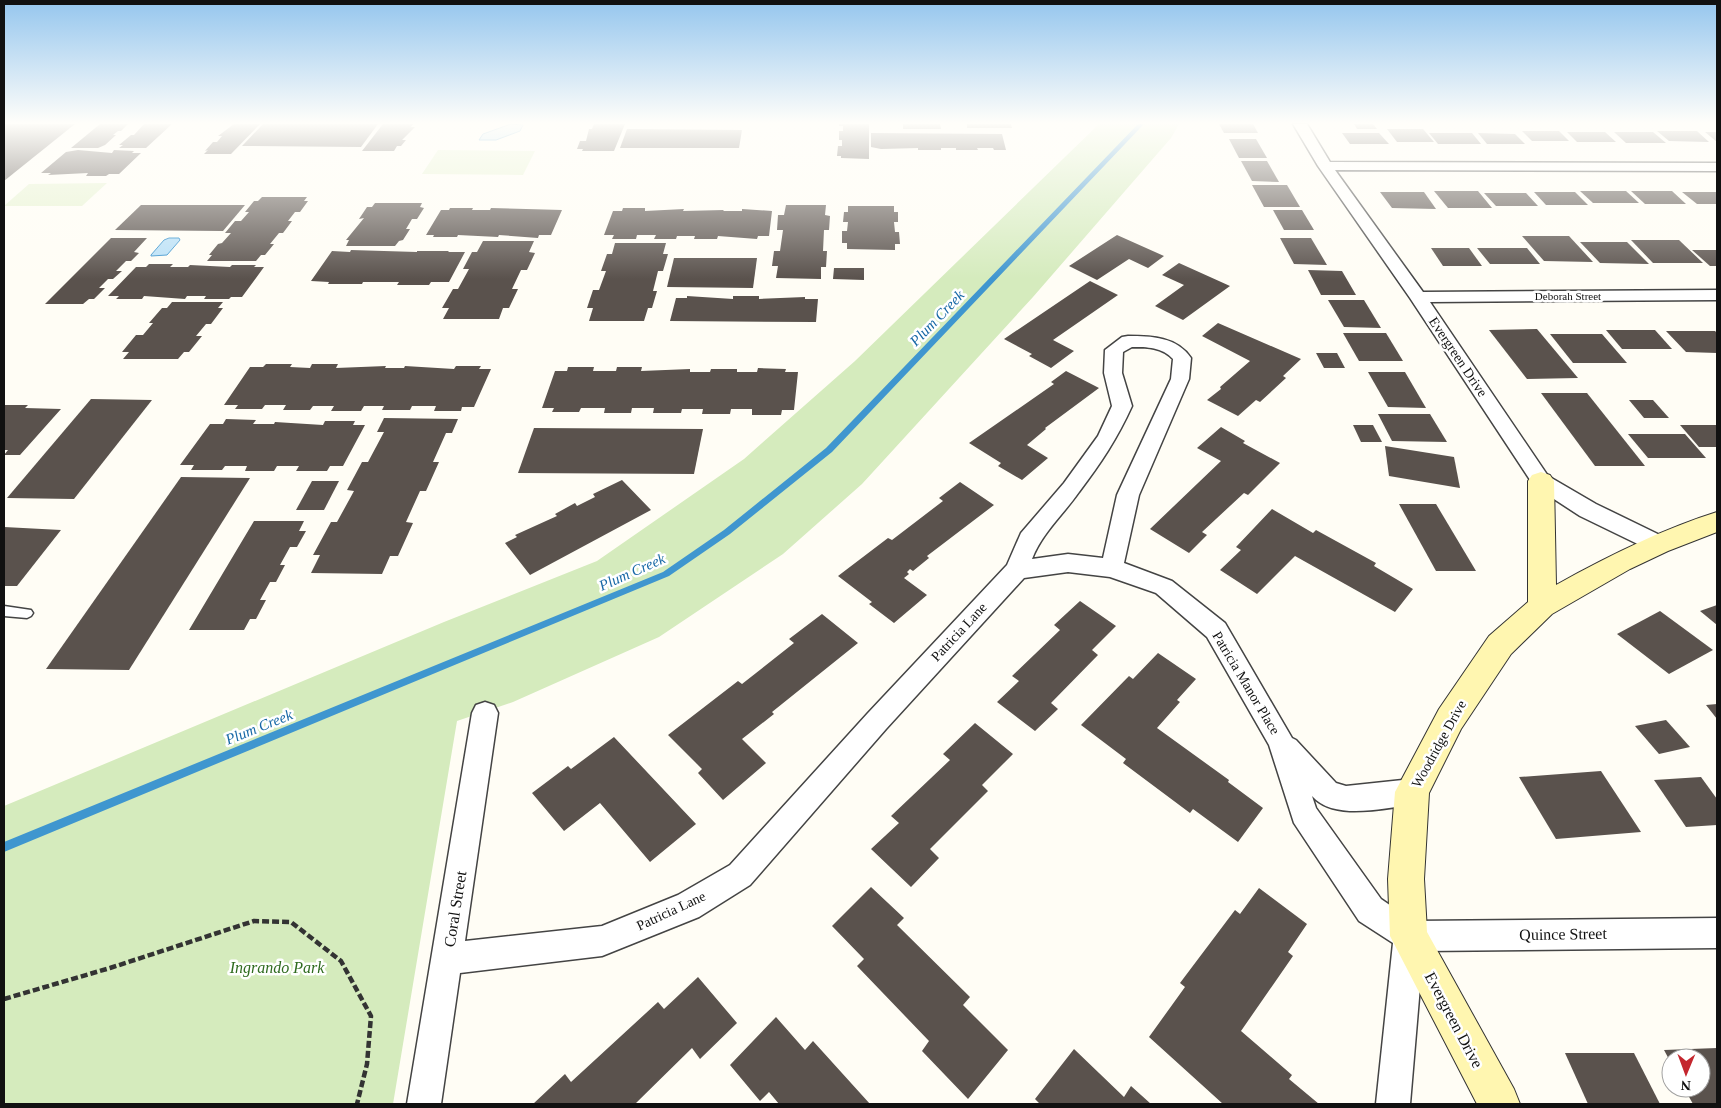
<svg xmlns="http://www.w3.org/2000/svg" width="1721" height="1108" font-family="Georgia,serif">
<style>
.green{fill:#d5ebbd}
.pitch{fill:#e6f2cf}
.water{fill:#b9e0f7;stroke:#3f96cf}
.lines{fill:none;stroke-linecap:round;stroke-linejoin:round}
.stream{fill:#3f96cf;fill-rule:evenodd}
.building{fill:#5a524d}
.lane-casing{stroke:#444;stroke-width:3}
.street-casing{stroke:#444;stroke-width:3}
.secondary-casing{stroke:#333;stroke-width:2}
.path{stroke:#333;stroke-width:4.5;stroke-dasharray:7 3;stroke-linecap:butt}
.lane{fill:#fff;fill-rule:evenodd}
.street{fill:#fff;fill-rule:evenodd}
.secondary{fill:#fff6b0;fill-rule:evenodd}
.labels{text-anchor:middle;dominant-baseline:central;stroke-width:5;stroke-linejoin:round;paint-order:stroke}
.far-street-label{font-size:11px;fill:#111;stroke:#fff}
.street-label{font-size:14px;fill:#111;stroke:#fff}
.water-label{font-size:15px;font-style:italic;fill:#1768a6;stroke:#fff}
.near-street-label{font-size:16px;fill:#111;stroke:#fff}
.near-park-label{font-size:16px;font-style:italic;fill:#2f6b1f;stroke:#fff}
</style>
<rect width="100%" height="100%" fill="#fffdf5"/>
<!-- green -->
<path class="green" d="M1099 124H1179L1171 138 1033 297 862 484 783 554 659 637 513 702 457 721 393 1104H4V806L444 622 597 561 744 459 855 361Z"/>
<!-- pitch -->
<g class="pitch">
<path d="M438 150 535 151 523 175 422 174Z"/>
<path d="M107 183 82 206H4L29 184Z"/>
</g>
<!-- water -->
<g class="water">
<path d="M511 124 523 125 520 131 496 140H479L483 134Z"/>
<path d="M169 238H179L180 240 167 255 151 256V255L164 240Z"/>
</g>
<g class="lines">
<!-- stream -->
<path class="stream" d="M1138 124H1144L832 452 730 534 669 576 4 852V842L663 572 724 530 826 448Z"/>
</g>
<!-- building -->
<g class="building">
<path d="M4 124H75L4 181Z"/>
<path d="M100 124H128L121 131H118L113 135H116L105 145 98 148H71Z"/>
<path d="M144 124H172L146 148H119L123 145H119L131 135H134Z"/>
<path d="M234 124H260L231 154H204L208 150 205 151 213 142H217L222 136H218Z"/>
<path d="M263 124H378L361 147 242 146Z"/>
<path d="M383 124H413L411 127H415L402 140H406L401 146H397L394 151H362Z"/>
<path d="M594 124H625L614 151H582L583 149H577L580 141H586L589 129H592Z"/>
<path d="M839 124H869V159L841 158V156H837L838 146H842V140H839V131H843V126H839Z"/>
<path d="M903 124H940L941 129H903Z"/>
<path d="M967 124H1011L1012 128H967Z"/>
<path d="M1219 124H1253L1258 133H1224Z"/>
<path d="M1354 124H1373L1377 129H1357Z"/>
<path d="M627 129 742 130 739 148H620Z"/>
<path d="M1387 129H1423L1434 142H1397Z"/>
<path d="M1522 131H1559L1569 141H1532Z"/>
<path d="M1657 131H1697L1709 142 1669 141Z"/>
<path d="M1567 132H1605L1616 142H1577Z"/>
<path d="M1614 132H1653L1666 143H1626Z"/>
<path d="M1705 132H1717V142Z"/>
<path d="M871 133 1002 134 1006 150H994L993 148H977L978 150H956V148H941V150H918V148L881 149 871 147Z"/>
<path d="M1342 133H1379L1389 144H1350Z"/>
<path d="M1429 133H1472L1481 144H1438Z"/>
<path d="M1478 133 1515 134 1525 144H1487Z"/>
<path d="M1229 139H1256L1267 158H1239Z"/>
<path d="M78 150 112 153 114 150 134 151 132 153H141L119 174H109L106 176H86L88 173 48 175 51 173H41L66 152Z"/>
<path d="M1241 161H1267L1279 182 1252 181Z"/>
<path d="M1252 185H1287L1300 207H1264Z"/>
<path d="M1434 191H1478L1492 208H1448Z"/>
<path d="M1580 191H1626L1639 203H1593Z"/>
<path d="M1631 191H1672L1686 204H1645Z"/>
<path d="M1380 192H1424L1436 209 1392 208Z"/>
<path d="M1534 192H1575L1588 205H1546Z"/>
<path d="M1682 192H1717V204H1697Z"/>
<path d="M1484 193H1526L1538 206H1496Z"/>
<path d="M262 197H307L304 201H308L300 212H295L288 221H292L283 233H279L270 244H274L265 255H261L256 261H207L212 255H209L218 244 222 243 231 233H225L235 221H241L249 212H245L254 201H258Z"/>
<path d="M375 203H422L420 207 424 208 417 219H412L406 229H410L403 240 399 241 395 246H346L349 240H346L364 218 359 219 367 207H372Z"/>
<path d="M141 205H245L223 231 115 230Z"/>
<path d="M786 205H826L825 215 830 216 829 230H824L823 251H827L826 267H821V279L776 278 778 266H772L774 251H780L783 230H777L778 215H784Z"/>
<path d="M848 206H894V212H898V222H894L895 232H899L900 244H895V250L847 249V243H842V231H847L848 222H843L844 212H848Z"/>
<path d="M450 208H473L472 210H490L491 208 562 210 551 235H539L538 238 499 235 498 237 458 235 457 237H433L434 235H426L441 210H449Z"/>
<path d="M623 208H645V211L684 209 683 211 724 210 723 211H742V209L772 211 769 236H758L757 239 718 236 717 239H694L695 236H677L676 239H654L656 235H637L636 239H612L614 235H604L613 211H622Z"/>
<path d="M1273 210H1302L1314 230H1284Z"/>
<path d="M1117 235 1164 256 1148 268 1129 259 1097 280 1069 266Z"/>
<path d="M1522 236H1569L1593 262 1544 261Z"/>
<path d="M111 238H147L134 252 139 253 131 261H126L116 271H122L113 279H108L99 288H105L94 299H89L83 304H45Z"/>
<path d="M1280 238H1311L1327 265 1294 264Z"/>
<path d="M1631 240H1679L1703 263H1653Z"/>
<path d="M483 241H534L529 252 535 253 527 270H521L512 289H518L509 308H503L499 319H443L449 308H442L453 289H458L469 269H463L472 252H477Z"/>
<path d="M1580 242H1627L1649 264 1600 263Z"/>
<path d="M615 243H666L663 254H668L663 271H658L653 291H657L652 308H648L644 321H589L593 308H587L593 290H599L606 271H601L607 254H612Z"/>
<path d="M1431 248H1469L1482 266H1443Z"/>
<path d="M1477 248H1527L1540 264H1490Z"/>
<path d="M351 250 417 252V251H449L448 252H465L449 282H431L429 285H397L399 282H363L362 284H328L329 282 311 281 332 251 350 252Z"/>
<path d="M1692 250H1717V266H1710Z"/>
<path d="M674 258H757L753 288 667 287Z"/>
<path d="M1179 263 1230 286 1183 320 1155 306 1184 285 1162 275Z"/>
<path d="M149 264H173L170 267H188L190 265 230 267 232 265H256L254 267H264L242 297H231L229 299H204L206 296H187L185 299 144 296 142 299H116L119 296H108L136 267H146Z"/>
<path d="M834 268H864V280L833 279Z"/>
<path d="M1308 270 1342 271 1356 295H1321Z"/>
<path d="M1090 281 1118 295 1053 340 1074 351 1051 368 1029 356 1032 354 1004 339Z"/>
<path d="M687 296 733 299V296H759V299L805 297V299H818L816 322 670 321 676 298H687Z"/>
<path d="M1328 300H1364L1381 328 1344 327Z"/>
<path d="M172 302H223L218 308H223L211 324H206L196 336H202L189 352H184L178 359H123L129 352H122L136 335H143L153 323H149L162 308H167Z"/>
<path d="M1218 323 1301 359 1283 376 1286 378 1260 402 1256 400 1238 416 1207 400 1221 389 1220 387 1250 361 1202 336Z"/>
<path d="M1537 329 1578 378 1527 379 1489 330Z"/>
<path d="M1606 330H1655L1672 349H1622Z"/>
<path d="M1666 331H1715L1717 333V353L1686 352Z"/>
<path d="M1343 333H1386L1403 361H1359Z"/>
<path d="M1550 334H1602L1627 363H1573Z"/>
<path d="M1316 353H1337L1345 368H1324Z"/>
<path d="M266 364H292L290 367 310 368 312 364H338L336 368 386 366 385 368H404L405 366 454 369 456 366H481L479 369H491L474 407H462L461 411H434L436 406H412L410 410H382L384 406H364L361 411H331L334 406H313L310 410H283L286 405H265L262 409H235L238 405H224L250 367H263Z"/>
<path d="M568 367H594L593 371H616L617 367H642L641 371 690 369V372H710L711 369H737V372H757L758 368 786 369 785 372H798L794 410H782L781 415H752V409H731L730 414H702L703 409H682L681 413H653L654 408H632L631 413H604L605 408H581L579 412H552L554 408H542L555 371H567Z"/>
<path d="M1066 371 1099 388 1045 428 1046 429 1027 445 1048 458 1022 480 998 466 1001 463 969 443 1054 384 1051 382Z"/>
<path d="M1368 372H1405L1426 408 1388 407Z"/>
<path d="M1541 393H1587L1645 466H1595Z"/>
<path d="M91 399 152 400 74 499 7 498Z"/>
<path d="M1629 400H1653L1669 418H1644Z"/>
<path d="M4 405H28L25 408 61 409 20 455H4L8 450H4Z"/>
<path d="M1378 414H1430L1447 442 1392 441Z"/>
<path d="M384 418 458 419 452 433H446L433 462H439L426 491H420L406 522 413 523 398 556H390L382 574 311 573 320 555H313L331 522H337L354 491 347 490 362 462H368L384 432H377Z"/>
<path d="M226 419 256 420 253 424H274L275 422 323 425 325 421H355L353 425H365L343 466H330L327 471H296L299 466H277L274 471H245L247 466H225L222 470H191L194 465H180L210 424H223Z"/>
<path d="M1353 425H1373L1382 442H1361Z"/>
<path d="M1680 425H1717V447H1699Z"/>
<path d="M1221 427 1245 441 1243 443 1280 463 1248 495 1244 493 1202 532 1207 535 1189 553 1150 529 1221 461 1197 448Z"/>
<path d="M534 428 703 429 694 474 518 473Z"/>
<path d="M1628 434H1685L1706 458H1648Z"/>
<path d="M1385 446 1454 457 1460 488 1389 476Z"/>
<path d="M181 477 250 478 129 670 46 669Z"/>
<path d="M622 480 651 510 530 575 505 543 517 537 515 535 557 516 555 514 575 503 577 506 595 497 593 494Z"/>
<path d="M312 481H339L324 510H296Z"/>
<path d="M960 482 994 505 927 556 929 558 913 571 910 569 907 572 909 574 904 578 927 595 894 623 869 604 872 602 838 576 888 538 892 540 943 501 939 498Z"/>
<path d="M1399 504H1436L1476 571H1436Z"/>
<path d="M1272 509 1313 533 1316 530 1376 563 1374 566 1413 589 1395 612 1295 556 1257 594 1220 570 1241 550 1236 547Z"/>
<path d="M254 521H304L299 531H306L297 547H290L280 565H285L276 582H270L260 600H266L256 619H250L244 630H189Z"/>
<path d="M4 527 61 530 17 586H4Z"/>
<path d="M1080 601 1116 626 1092 650 1098 655 1051 703 1058 709 1035 731 997 702 1019 681 1012 676 1060 630 1054 625Z"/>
<path d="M1717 605V625L1700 611Z"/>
<path d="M1660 611 1713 650 1669 674 1617 634Z"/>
<path d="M822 614 858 643 772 712 774 714 742 739 766 763 723 800 698 773 702 769 668 735 738 681 742 684 794 643 789 639Z"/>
<path d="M1158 653 1196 679 1177 700 1180 702 1157 728 1229 780 1228 782 1263 808 1238 842 1193 809 1190 813 1123 763 1126 759 1081 725 1129 676 1133 679Z"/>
<path d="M1717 704V719L1706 705Z"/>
<path d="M1666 720 1690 747 1659 754 1635 726Z"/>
<path d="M975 723 1013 754 982 785 988 791 930 849 939 858 911 887 871 849 899 823 891 816 950 760 943 754Z"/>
<path d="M614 737 696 824 650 862 600 803 564 831 532 793 568 766 571 769Z"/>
<path d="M1601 771 1641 832 1556 839 1519 777Z"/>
<path d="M1701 777 1717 799V825L1686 827 1654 780Z"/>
<path d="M871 887 904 918 897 925 970 997 963 1005 1008 1050 968 1099 922 1051 929 1041 857 966 864 959 832 926Z"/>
<path d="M1259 888 1307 924 1288 952 1293 956 1241 1031 1292 1075 1289 1079 1319 1104H1223L1149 1037 1185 987 1180 983 1235 910 1240 914Z"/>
<path d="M698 977 737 1023 700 1059 692 1048 635 1104H533L565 1074 571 1082 658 1002 664 1009Z"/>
<path d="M776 1017 805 1050 813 1041 870 1104H779L769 1092 760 1101 730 1065Z"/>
<path d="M1717 1048V1104H1693L1684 1088H1701V1058H1671V1063L1664 1050Z"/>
<path d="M1074 1049 1124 1097 1131 1086 1151 1104H1040L1035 1099Z"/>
<path d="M1565 1053H1634L1660 1104H1588Z"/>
</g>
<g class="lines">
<!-- lane casing -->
<g class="lane-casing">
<path id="lane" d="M4 606 31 610 33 613 31 616 27 618 4 616Z"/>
</g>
<!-- street casing -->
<g class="street-casing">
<g id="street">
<path d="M1293 124H1307L1330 162 1717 163V171L1335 170 1423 292 1717 290V300L1430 302 1548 476 1596 504 1666 538 1669 544 1666 550 1658 552 1650 550 1580 516 1534 486 1410 298 1318 166Z"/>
<path d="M1128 336C1152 336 1177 337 1191 358L1189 379 1139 495 1124 563 1172 581 1225 623 1292 738 1296 740 1336 783 1346 786 1412 779 1422 783 1426 792 1422 801 1412 805C1383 808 1334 821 1312 796L1316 808 1381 899 1413 921 1717 918V948L1423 951 1410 1104H1376L1393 943 1359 921 1294 823 1269 745 1207 637 1156 593 1110 577 1068 572 1024 578 886 729 750 885 699 917 602 956 460 973 441 1104H407L472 713 476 705 485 702 494 705 498 713 465 941 602 926 678 895 730 865 868 713 1007 565 1021 533 1064 483 1098 436 1112 406 1104 373 1105 350 1122 337ZM1132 347C1147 347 1162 347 1173 359L1171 379 1117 495 1103 558 1068 554 1032 559C1042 533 1063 515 1079 492 1101 463 1117 439 1132 406L1122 373 1123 352Z"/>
</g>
</g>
<!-- secondary casing -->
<g class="secondary-casing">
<path id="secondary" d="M1541 472 1550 475 1554 481 1556 585C1608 556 1660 530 1717 512V532L1668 551 1630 569 1552 614 1511 654 1461 729 1429 793 1424 879 1427 932 1514 1089 1520 1104H1477L1390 936 1388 879 1395 792 1439 709 1489 636 1528 602V481L1532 475Z"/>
</g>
<!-- path -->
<path class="path" d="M4 999 110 968 254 921 291 922 341 961 371 1016 367 1064 357 1104"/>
<!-- lane -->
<use href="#lane" class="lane"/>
<!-- street -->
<use href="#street" class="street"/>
<!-- secondary -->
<use href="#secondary" class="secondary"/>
</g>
<!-- sky -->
<linearGradient id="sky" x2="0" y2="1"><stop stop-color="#95c6ee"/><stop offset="0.44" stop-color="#fffefa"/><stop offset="1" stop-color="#fffefa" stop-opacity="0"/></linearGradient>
<rect width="1721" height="279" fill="url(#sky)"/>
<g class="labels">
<!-- far-street labels -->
<g class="far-street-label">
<text x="1568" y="296">Deborah Street</text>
</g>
<!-- street labels -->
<g class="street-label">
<text transform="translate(1458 357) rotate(56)">Evergreen Drive</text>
<text transform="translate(959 632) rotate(-47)">Patricia Lane</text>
<text transform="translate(1246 683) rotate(59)">Patricia Manor Place</text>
<text transform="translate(1439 744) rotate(-61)">Woodridge Drive</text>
<text transform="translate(671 911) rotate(-25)">Patricia Lane</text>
</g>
<!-- water labels -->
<g class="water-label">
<text transform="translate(937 318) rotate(-46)">Plum Creek</text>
<text transform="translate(632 572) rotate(-24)">Plum Creek</text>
<text transform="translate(259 727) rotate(-22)">Plum Creek</text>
</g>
<!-- near-street labels -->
<g class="near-street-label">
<text transform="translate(455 909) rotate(-81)">Coral Street</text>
<text transform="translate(1563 934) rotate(-1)">Quince Street</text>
<text transform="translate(1454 1020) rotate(62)">Evergreen Drive</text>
</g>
<!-- near-park labels -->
<g class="near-park-label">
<text x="277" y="967">Ingrando Park</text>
</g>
</g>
<!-- border -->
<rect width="1721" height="1108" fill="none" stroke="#111111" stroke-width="10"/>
<!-- north arrow -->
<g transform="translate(1686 1073) rotate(181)"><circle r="24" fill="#ffffff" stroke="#a0a0a0"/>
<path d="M0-4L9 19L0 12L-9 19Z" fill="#c4262e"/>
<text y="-8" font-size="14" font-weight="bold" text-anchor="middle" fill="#111111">N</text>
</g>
</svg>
